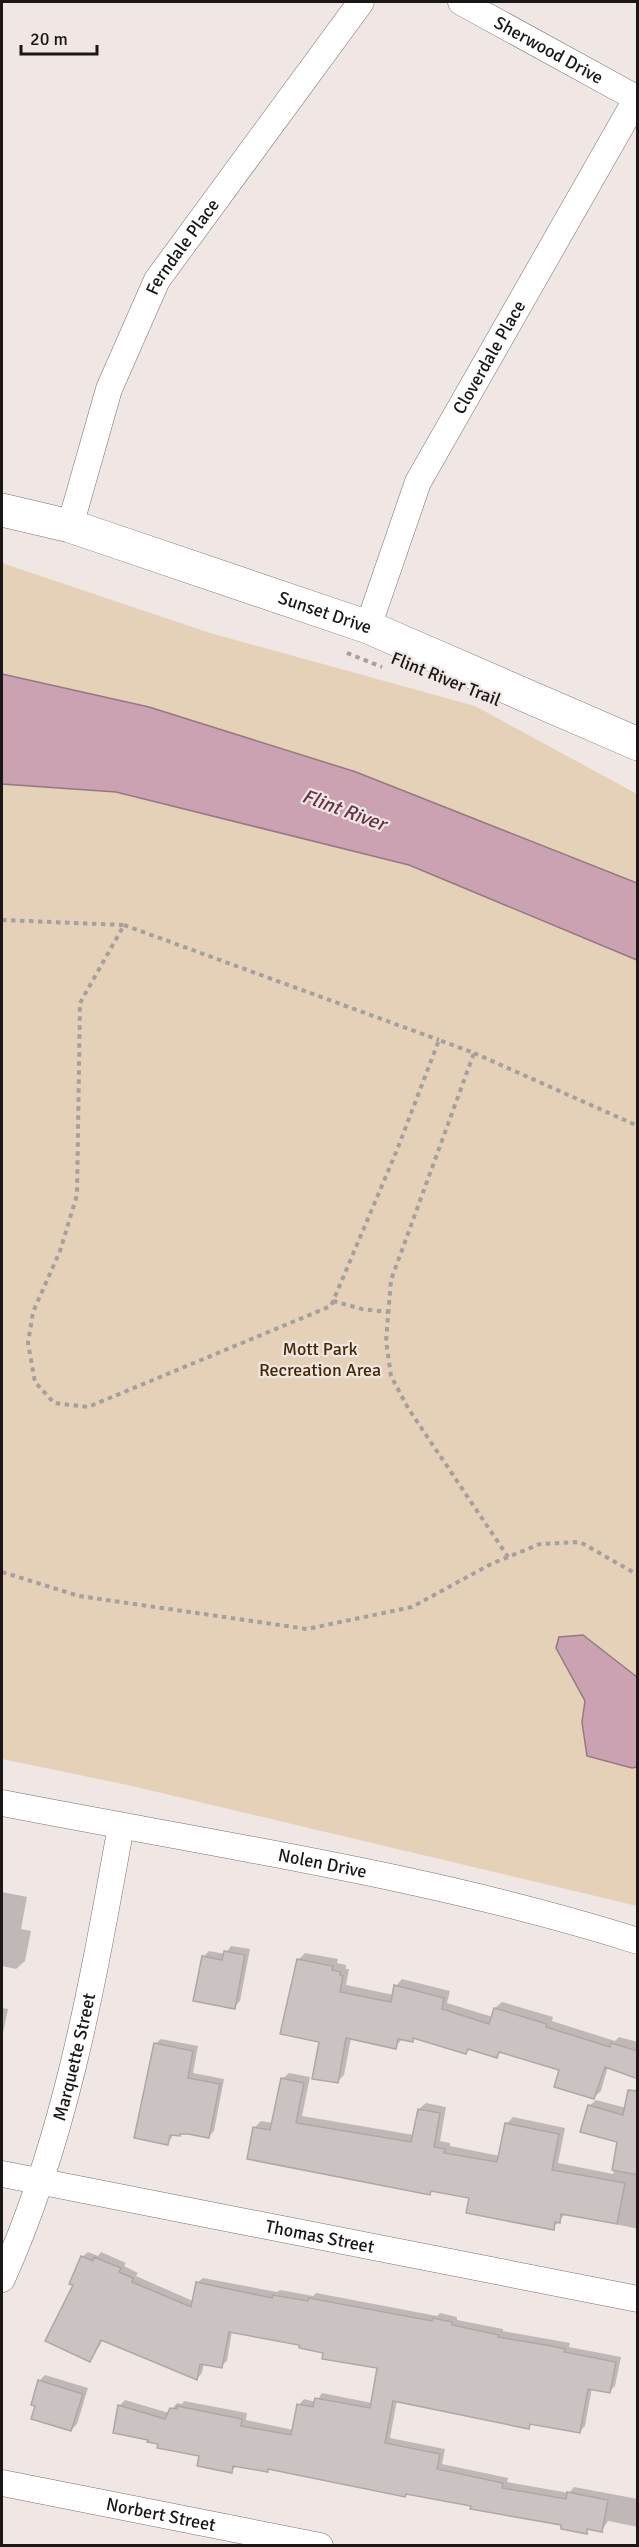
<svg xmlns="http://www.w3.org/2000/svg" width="639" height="2547" font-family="Signika,sans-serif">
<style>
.green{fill:#e4d1b8}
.water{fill:#cba2b1;stroke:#967882;stroke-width:1.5}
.shadow{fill:#0003}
.building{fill:#cbc2c2;stroke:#afa7a7;stroke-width:1.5}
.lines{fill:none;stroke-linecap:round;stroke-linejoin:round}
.minor-casing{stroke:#77706e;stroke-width:27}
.tertiary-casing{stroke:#77706e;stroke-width:34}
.path{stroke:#a69f9d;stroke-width:4;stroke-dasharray:4.5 4.5;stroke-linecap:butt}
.minor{stroke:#fff;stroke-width:26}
.tertiary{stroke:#fff;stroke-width:33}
.labels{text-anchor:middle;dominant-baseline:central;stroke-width:4.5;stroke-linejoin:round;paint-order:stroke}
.street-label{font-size:18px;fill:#1a1716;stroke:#f0e7e5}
.park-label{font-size:18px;fill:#422900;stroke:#f0e7e5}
.water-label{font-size:20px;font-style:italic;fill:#673148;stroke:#f0e7e5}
</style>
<rect width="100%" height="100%" fill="#f0e7e5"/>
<!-- green -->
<g class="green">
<path d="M2 563 210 633 475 706 637 794V883L356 772 149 707 2 674Z"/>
<path d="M2 784 116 792 409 865 637 960V1906L132 1786 2 1759Z"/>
</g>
<!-- water -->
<g class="water">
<path d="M2 674 149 707 356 772 637 883V960L409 865 116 792 2 784Z"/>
<path d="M583 1635 637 1677V1767L632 1768 587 1756 582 1722 585 1701 556 1648 559 1637Z"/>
</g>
<!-- shadow -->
<g class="shadow">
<path d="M2 1892 27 1897 21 1929 31 1931 25 1961 16 1969 2 1966Z"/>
<path d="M231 1946 250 1949 240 2001 234 2007 203 1957 209 1951 225 1954Z"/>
<path d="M305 1953 338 1959 337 1963 346 1965V1969H349L346 1985 394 1995 396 1986 402 1979 450 1991 447 2003 493 2017 495 2008 502 2002 553 2017 552 2021 615 2041 619 2037 638 2042V2077L608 2066 601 2091 594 2097 561 2069 502 2051 496 2056 470 2048 466 2053 415 2037 412 2040 403 2038 395 2047 351 2038 344 2075 337 2082 321 2040 298 1960Z"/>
<path d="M2 2008 8 2009 2 2038Z"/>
<path d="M161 2039 198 2046 193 2073 224 2079 214 2131 209 2136 181 2132 174 2134 168 2143 155 2044Z"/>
<path d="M289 2073 310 2077 302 2116 414 2135 419 2109 426 2103 446 2107 440 2141 450 2143V2146L500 2156 506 2124 513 2117 565 2128 558 2163 613 2174 619 2141 589 2106 596 2100 638 2111V2229L566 2213 553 2228 471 2197 433 2190 429 2193 254 2128 261 2121 273 2123 282 2079Z"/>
<path d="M88 2252 98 2256 101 2252 126 2263 124 2266 138 2273 136 2276 193 2301 197 2283 203 2278 277 2292 280 2290 313 2296 316 2293 437 2316 440 2313 457 2317V2320L503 2329V2331L559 2341 570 2343 569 2347 621 2357 615 2386 610 2391 592 2388 585 2426 579 2432 533 2423 528 2427 397 2400 390 2438 445 2449 442 2464 508 2478 507 2482 569 2493 574 2487 638 2499V2527L608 2521 602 2530 590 2528 586 2532 563 2523 270 2468 267 2471 237 2466 231 2471 201 2454 150 2439 114 2432 120 2405 125 2400 169 2413 177 2403 182 2404 184 2401 247 2413 246 2420 294 2430 299 2405 304 2399 316 2402 322 2393 372 2403 379 2367 301 2344 232 2331 227 2361 221 2366 204 2363 202 2373 197 2379 103 2340 90 2361 75 2285 82 2257Z"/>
<path d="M45 2375 88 2388 77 2424 71 2430 33 2404 40 2380Z"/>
</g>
<!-- building -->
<g class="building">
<path d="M224 1951 245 1955 235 2009 193 2001 202 1956 222 1960Z"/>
<path d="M297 1959 333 1966 332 1970 341 1972 340 1975 343 1976 340 1992 391 2002 394 1985 444 1998 442 2009 489 2024 494 2008 547 2024 546 2027 610 2047 611 2043 638 2051V2079L605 2067 594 2099 554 2087 559 2070 499 2052 497 2058 468 2049 466 2054 413 2038V2042L398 2039 396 2049 346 2038 338 2083 312 2079 319 2042 280 2034Z"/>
<path d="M154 2043 193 2051 188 2078 220 2084 209 2138 188 2134H180V2136L170 2135 168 2145 134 2138Z"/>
<path d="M281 2078 304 2083 296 2123 411 2142 418 2109 440 2113 434 2147 445 2149 444 2153 497 2162 505 2123 559 2134 552 2170 625 2183 617 2224 561 2214 560 2223 555 2222 554 2230 466 2213 469 2198 431 2191 430 2195 247 2159 253 2127 270 2130Z"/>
<path d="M628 2090 638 2091V2175L612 2170 617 2142 580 2132 588 2105 623 2115Z"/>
<path d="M81 2256 93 2261 94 2257 121 2268 119 2272 133 2278 132 2282 191 2307 196 2282 272 2298 273 2295 308 2301 309 2298 432 2321 433 2318 452 2322V2325L499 2335 498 2337 552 2346 565 2349 564 2352 616 2362 610 2393 588 2389 580 2433 530 2424 529 2429 393 2401 385 2443 440 2454 437 2469 503 2483 502 2488 566 2499 567 2492 608 2500 602 2532 587 2529V2534L561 2529V2525L470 2509 471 2506 406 2494 405 2497 268 2469V2472L233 2466 232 2473 197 2466 199 2456 157 2448 158 2444 147 2442 148 2440 113 2433 118 2405 165 2419 170 2408 177 2409V2406L242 2419 241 2426 291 2435 297 2404 313 2407 315 2398 370 2408 377 2368 322 2359 323 2353 299 2348V2345L229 2332 222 2368 200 2364 197 2380 101 2340 90 2362 45 2341 73 2285 69 2284Z"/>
<path d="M38 2380 83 2394 71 2431 31 2419 35 2406 31 2405Z"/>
</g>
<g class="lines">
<!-- minor casing -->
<g class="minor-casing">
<g id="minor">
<path id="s1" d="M461 2 638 99"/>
<path id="s2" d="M70 526 109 389 157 280 361 2"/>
<path id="s3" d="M368 627 418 482 637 98"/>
<path id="s4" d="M2 1803C212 1844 433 1876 638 1941"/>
<path id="s5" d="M2 2174 638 2299"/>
<path id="s6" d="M2 2279C67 2135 93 1980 121 1826"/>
<path id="s7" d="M2 2483 320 2546"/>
</g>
</g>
<!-- tertiary casing -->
<g class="tertiary-casing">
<g id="tertiary">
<path id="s8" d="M2 510 70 526 368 627 638 744"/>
</g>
</g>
<!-- path -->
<g class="path">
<path d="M347 653 382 667"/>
<path d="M2 920 124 925 80 1003 77 1195 60 1251 33 1312 28 1343 35 1382 54 1403 88 1407 331 1306 397 1150 439 1040 474 1053 391 1280 386 1341 391 1376 408 1408 508 1557"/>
<path d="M124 925 439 1040"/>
<path d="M474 1053 638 1126"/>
<path d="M333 1301 362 1309 388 1312"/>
<path d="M2 1572 79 1596 307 1629 412 1607 491 1564 540 1544 580 1542 638 1575"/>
</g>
<!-- minor -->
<use href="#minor" class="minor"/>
<!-- tertiary -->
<use href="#tertiary" class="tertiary"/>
</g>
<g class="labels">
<!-- street labels -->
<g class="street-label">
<text stroke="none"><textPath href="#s1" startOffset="100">Sherwood Drive</textPath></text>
<text stroke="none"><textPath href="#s2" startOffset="303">Ferndale Place</textPath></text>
<text stroke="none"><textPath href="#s3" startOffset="297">Cloverdale Place</textPath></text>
<text stroke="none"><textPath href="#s8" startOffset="339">Sunset Drive</textPath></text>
<text transform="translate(446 679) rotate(22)">Flint River Trail</text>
<text stroke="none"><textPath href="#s4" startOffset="326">Nolen Drive</textPath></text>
<text stroke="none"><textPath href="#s6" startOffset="234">Marquette Street</textPath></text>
<text stroke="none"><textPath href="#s5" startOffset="324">Thomas Street</textPath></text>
<text stroke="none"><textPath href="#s7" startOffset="162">Norbert Street</textPath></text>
</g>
<!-- park labels -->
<g class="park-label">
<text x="320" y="1349">Mott Park<tspan x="320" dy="21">Recreation Area</tspan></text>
</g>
<!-- water labels -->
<g class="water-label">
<text transform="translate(344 810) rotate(20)">Flint River</text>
</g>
</g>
<!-- border -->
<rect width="639" height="2547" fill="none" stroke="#1a1716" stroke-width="6"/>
<!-- scale -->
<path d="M21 45v9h76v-9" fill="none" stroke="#1a1716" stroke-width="3"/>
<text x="30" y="45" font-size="18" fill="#1a1716" stroke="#f0e7e5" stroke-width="4.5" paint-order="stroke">20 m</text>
</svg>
